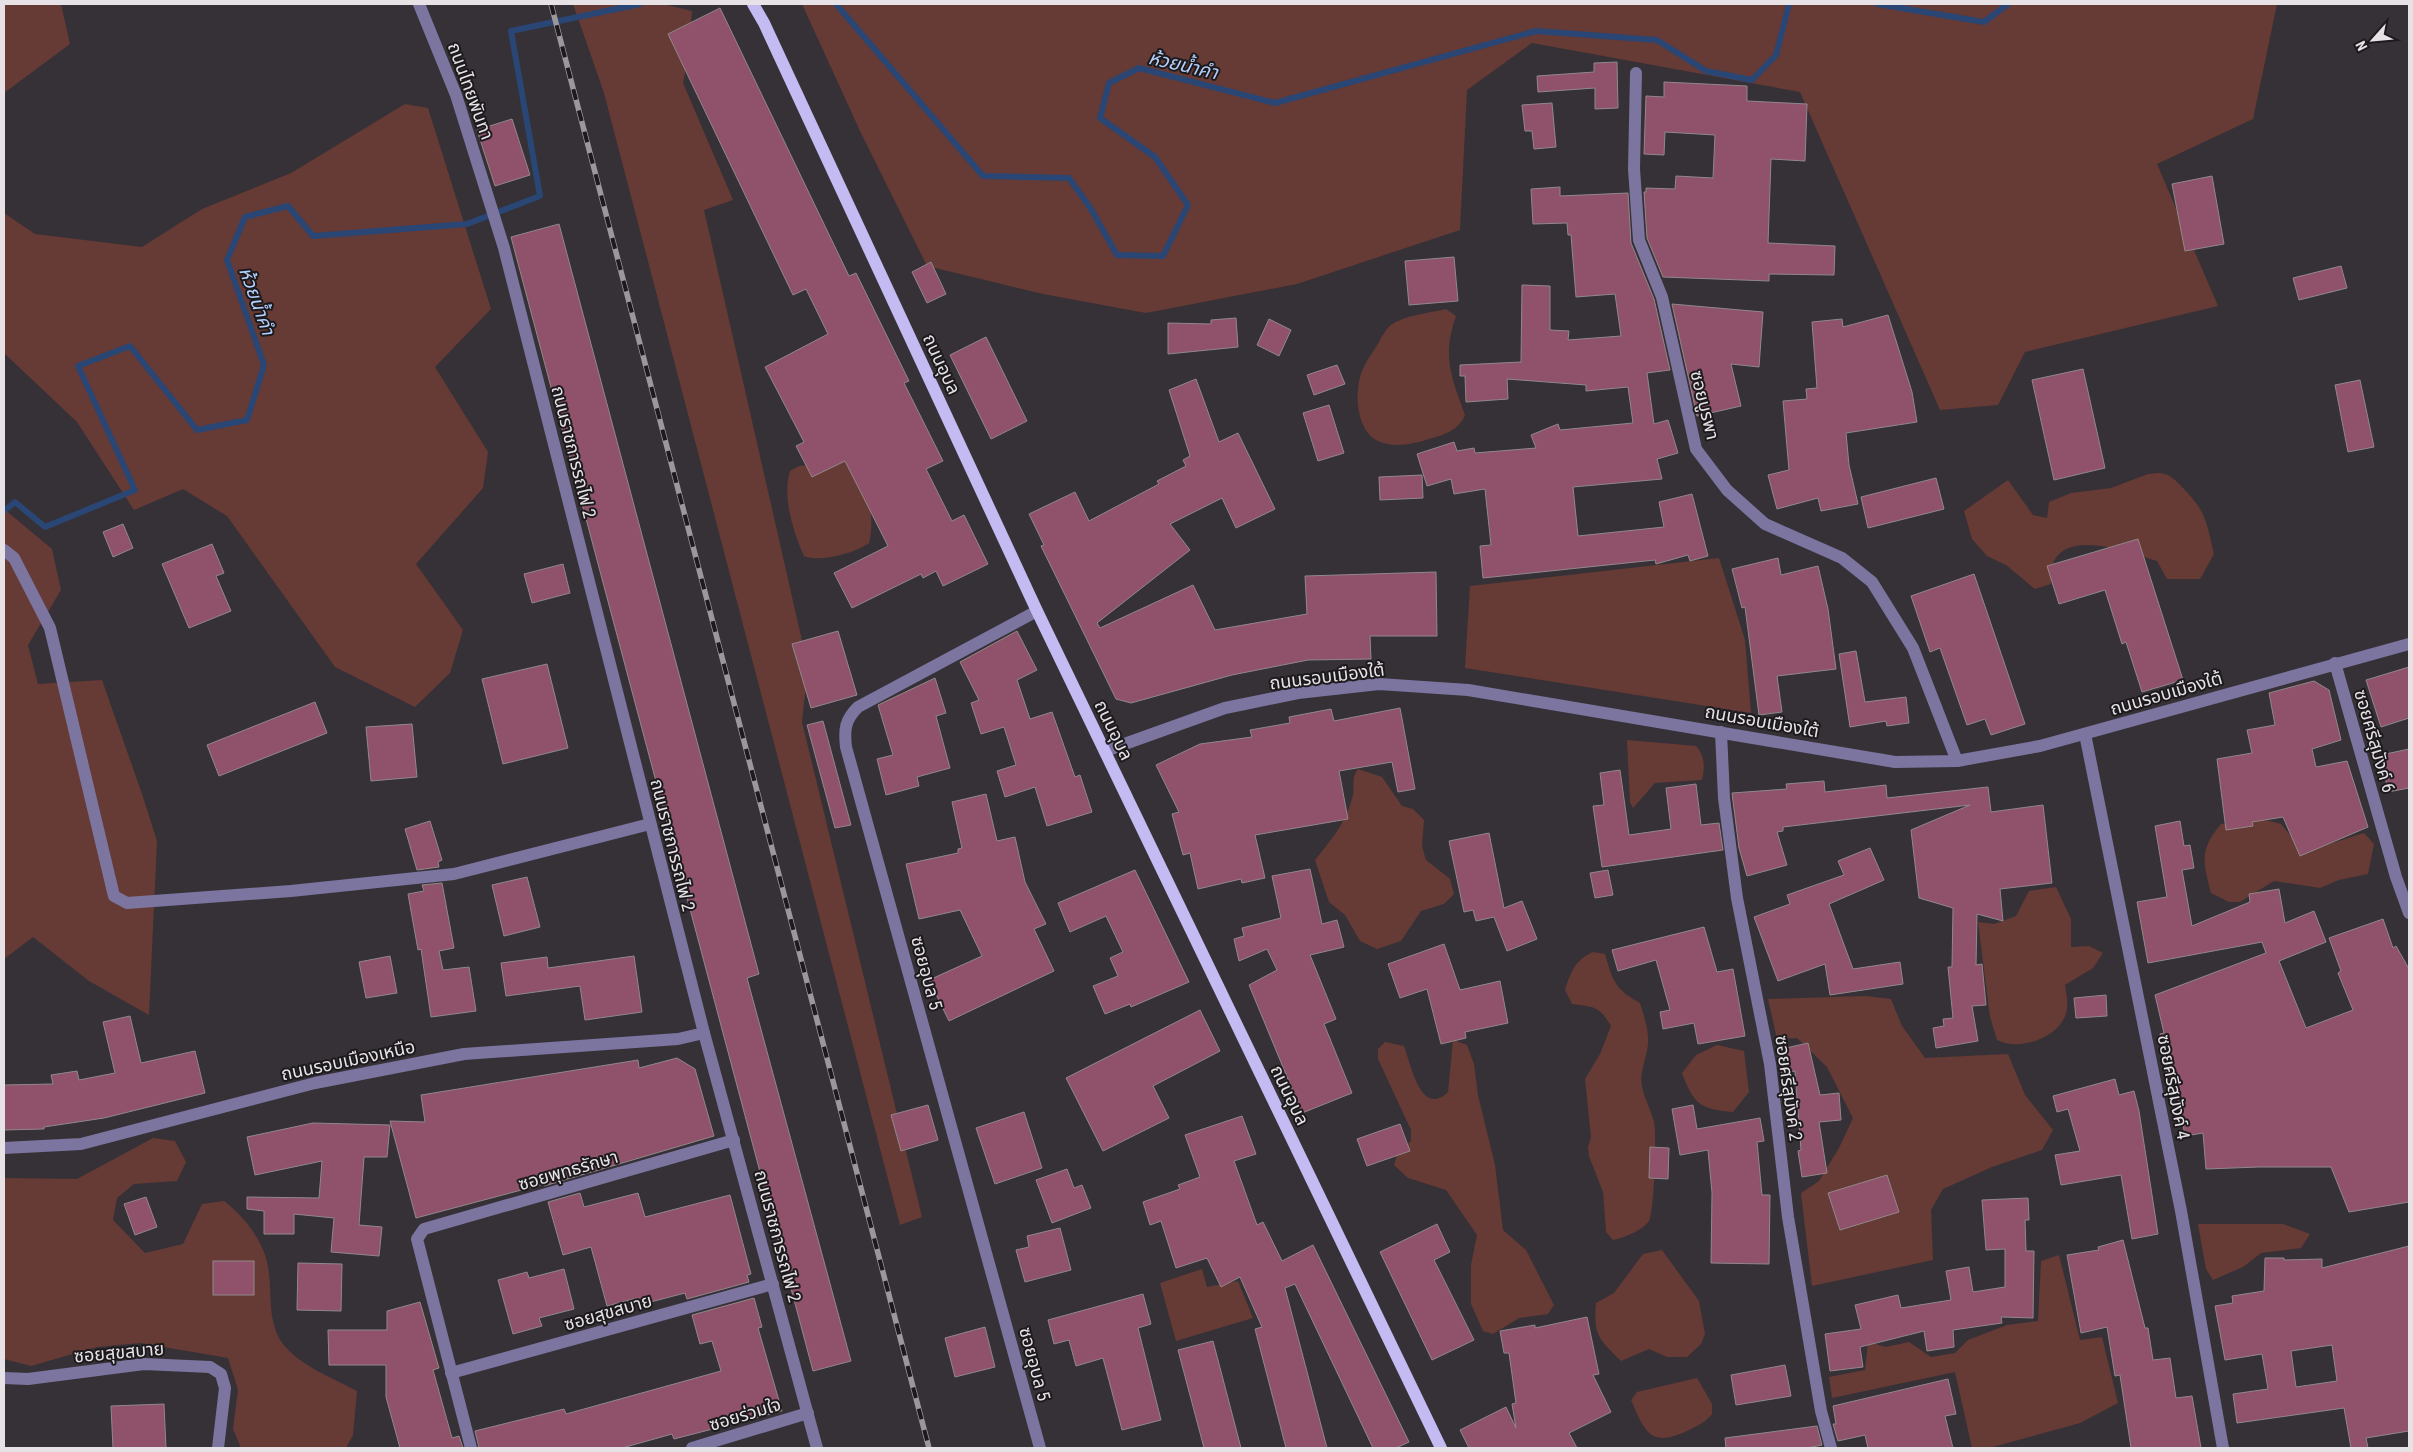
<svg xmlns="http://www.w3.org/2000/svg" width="2413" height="1452" font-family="'Roboto Condensed','Noto Sans Thai',sans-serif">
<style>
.green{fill:#663a35}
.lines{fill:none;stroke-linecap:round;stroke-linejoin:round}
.stream{stroke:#294675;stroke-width:6}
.building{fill:#8f526a;stroke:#91888b;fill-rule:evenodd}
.minor{stroke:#7c75a0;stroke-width:12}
.major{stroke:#c3bbf1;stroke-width:12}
.rail-casing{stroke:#9b979b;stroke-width:5.5}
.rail{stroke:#1d1a1d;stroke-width:4;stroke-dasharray:11;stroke-linecap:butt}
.labels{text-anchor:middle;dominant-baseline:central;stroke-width:4;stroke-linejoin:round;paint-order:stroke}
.street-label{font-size:18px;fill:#e6e2e6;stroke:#1d1a1d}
.water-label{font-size:19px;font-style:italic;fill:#b3cffc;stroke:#1d1a1d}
</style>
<rect width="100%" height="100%" fill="#363137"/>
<!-- green -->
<g class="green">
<path d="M4 4H61L70 44 4 93Z"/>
<path d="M573 4H663L692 11 688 57 683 83 733 200 704 210 808 667 802 722 922 1217 900 1225 604 93Z"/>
<path d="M802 4H2277L2253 119 2157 164 2218 306 2025 352 1998 405 1940 410 1800 92 1532 43 1467 90 1460 230 1297 284 1146 313 1043 294 927 266 860 131Z"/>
<path d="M405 104 428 108 491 309 435 367 488 452 483 488 416 564 463 630 450 673 415 707 335 667 227 516 183 489 134 510 77 422 4 353V213L35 234 142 247 202 209 291 173Z"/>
<path d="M1446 309 1456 316C1442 356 1451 376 1465 415 1459 430 1444 435 1429 439 1414 444 1392 449 1376 440 1357 429 1355 396 1360 377 1363 366 1370 356 1376 347 1380 340 1385 330 1391 325 1405 315 1430 313 1446 309Z"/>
<path d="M845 461C849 465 856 469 859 474 871 490 874 525 869 543 856 553 818 563 804 556 793 531 782 497 790 471L799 466Z"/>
<path d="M2159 473C2170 474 2173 478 2181 486 2206 511 2206 520 2214 554L2200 579H2167L2157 561C2132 554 2070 529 2054 561 2051 567 2052 578 2051 584L2035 589 2006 565 1987 556 1972 539 1964 511 2008 480 2033 515 2047 518 2049 502 2071 493 2111 488 2148 474Z"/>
<path d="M4 509 52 549 61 590 28 645 38 684 102 680 142 794 157 841 149 1015 89 981 33 937 4 959Z"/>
<path d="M1719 558 1745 640 1751 713 1465 668 1470 586Z"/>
<path d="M1627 740 1696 746C1705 756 1705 767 1702 780L1655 783 1633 808 1630 802Z"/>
<path d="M1358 769 1382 777 1402 806 1413 809 1424 820 1422 846 1426 860 1450 879 1454 894 1444 904 1421 911 1401 941 1377 949 1360 941 1345 915 1329 902 1315 860C1331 840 1345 824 1352 799 1356 788 1350 779 1358 769Z"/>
<path d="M2265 820 2281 824 2304 852 2364 833 2374 844 2368 874 2339 880 2320 888 2274 881 2240 902H2229L2211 893C2203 862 2199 850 2221 824H2239Z"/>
<path d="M2056 887 2071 919V947L2089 946 2103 953 2093 968 2065 985C2066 992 2068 1001 2067 1009 2063 1037 2020 1052 1997 1040L1990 1017 1978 922 1994 924 2016 916 2029 891Z"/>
<path d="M1593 952 1605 954C1613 982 1615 989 1640 1003 1644 1016 1649 1030 1648 1044 1647 1057 1639 1073 1642 1086 1644 1098 1651 1110 1654 1122 1657 1134 1654 1213 1649 1221 1643 1230 1624 1238 1613 1240L1606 1232 1603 1192 1589 1156 1588 1147 1591 1137 1585 1079 1600 1054 1611 1026C1599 1006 1595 1007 1572 1004L1565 990C1570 973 1576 959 1593 952Z"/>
<path d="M1866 996 1891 999 1902 1026 1925 1058 2008 1054 2025 1095 2053 1130 2042 1150 1992 1167 1943 1189 1931 1210 1933 1260 1812 1286 1801 1193 1819 1181 1839 1148 1853 1118 1827 1067 1797 1038 1777 1039 1768 999Z"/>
<path d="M1453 1040 1467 1045 1474 1064 1478 1095 1495 1165 1503 1230 1526 1250 1554 1305 1548 1314 1519 1318 1493 1334 1483 1331 1471 1304V1265L1477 1235 1446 1190 1408 1178 1394 1165 1397 1155 1411 1141V1130L1378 1059V1049L1385 1042 1404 1046C1411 1065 1421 1118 1448 1092Z"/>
<path d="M1717 1045 1744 1051 1749 1092 1733 1112C1700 1109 1694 1105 1682 1073L1696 1055Z"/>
<path d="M153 1138 175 1141 186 1162 177 1181 134 1184 117 1198 113 1220 145 1253 183 1244 202 1204 224 1201C241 1214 258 1234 265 1255 275 1283 264 1318 283 1344 300 1366 333 1378 357 1391L353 1435 346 1448H241L233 1429 238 1390 228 1358 140 1343 97 1347 31 1366 4 1359V1178L77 1179Z"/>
<path d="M2198 1224H2283L2310 1234 2301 1248 2261 1253 2243 1267 2213 1280 2206 1269Z"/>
<path d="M1662 1250 1699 1301 1705 1334 1701 1344 1687 1357H1667L1649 1349 1621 1361C1599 1339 1593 1335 1596 1303L1614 1293 1643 1254Z"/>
<path d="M2059 1255 2080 1340 2102 1337 2118 1403 2080 1423 1989 1448H1972L1955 1372 1832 1398 1829 1377 1865 1370 1868 1342 1886 1347 1909 1342 1931 1357 1955 1353 1968 1340 2007 1325 2038 1321 2041 1261Z"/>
<path d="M1202 1269 1207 1287 1238 1281 1253 1318 1176 1341 1160 1283Z"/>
<path d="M1697 1378 1712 1404V1414C1705 1423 1697 1426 1687 1431 1650 1448 1645 1432 1631 1400L1637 1392Z"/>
</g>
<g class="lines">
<!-- stream -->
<g class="stream">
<path d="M836 4 983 176 1069 178 1091 209 1117 255 1163 256 1188 205 1155 157 1100 118 1109 83 1139 68 1275 103 1536 31 1657 40 1706 71 1752 80 1776 55 1789 4"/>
<path d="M1877 4 1984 22 2008 4"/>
<path d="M4 511 15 502 45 527 135 490 78 366 130 346 197 430 247 420 264 365 227 260 245 217 288 206 313 236 467 224 540 196 511 31 640 4"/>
</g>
</g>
<!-- building -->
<g class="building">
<path d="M720 8 849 276 856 273 909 381 904 383 943 461 926 469 952 521 964 515 988 564 943 586 936 571 923 578 921 574 852 608 834 573 888 546 845 461 812 477 796 446 804 442 765 367 828 334 806 289 793 295 668 34Z"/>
<path d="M1617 62 1618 108 1595 109V88L1538 92 1537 76 1594 72V63Z"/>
<path d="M1664 82 1747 86V101L1807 104 1805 161 1771 159 1768 243 1835 246 1834 275 1769 274V281L1663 277 1647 238 1644 192H1646V188L1675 189 1676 176 1713 178 1715 135 1665 132 1664 155 1644 154 1646 96 1664 97Z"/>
<path d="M1552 103 1556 147 1534 149 1532 131H1525L1522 105Z"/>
<path d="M512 119 530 175 495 186 477 130Z"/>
<path d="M2212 176 2224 244 2185 251 2172 184Z"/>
<path d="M1560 187V196L1628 193 1631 243 1654 299 1670 370 1647 373 1654 424 1668 420 1678 453 1657 459 1662 479 1573 487 1578 536 1664 527 1659 502 1692 494 1708 556 1690 561 1688 555 1656 564 1655 560 1483 578 1480 546 1491 545 1485 489 1454 494 1451 479 1427 486 1417 454 1454 442 1457 451 1474 448 1475 453 1536 448 1531 435 1558 424 1560 430 1633 423 1628 387 1586 391V385L1507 379 1508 399 1466 402 1465 376H1460V365L1521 362 1522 285 1550 286V330L1569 331 1568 340 1621 336 1615 294 1576 297 1571 235H1568L1567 223 1533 224 1531 189Z"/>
<path d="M559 224 759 974 747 978 851 1361 813 1371 511 237Z"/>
<path d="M1454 257 1458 301 1409 305 1405 261Z"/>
<path d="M931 262 946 294 927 303 912 272Z"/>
<path d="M2341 266 2347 288 2299 300 2293 278Z"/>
<path d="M1672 304 1763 312 1759 367 1731 364 1741 406 1697 416Z"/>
<path d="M1888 315 1912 392 1917 422 1846 433 1849 465 1858 504 1821 511 1818 498 1777 509 1768 475 1789 470 1783 401 1807 399 1806 389 1817 388 1812 322 1842 319 1843 327Z"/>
<path d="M1236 318 1238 347 1168 354V323L1211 324V320Z"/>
<path d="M1269 319 1291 330 1279 356 1257 345Z"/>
<path d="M986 337 1027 421 991 439 950 355Z"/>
<path d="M1337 365 1345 384 1314 395 1307 375Z"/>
<path d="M2083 369 2105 468 2054 480 2032 380Z"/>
<path d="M1196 379 1219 442 1238 433 1275 509 1236 528 1222 498 1170 524 1190 550 1097 623 1100 628 1193 585 1215 630 1307 614 1305 576 1436 572 1437 636H1370L1371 659 1308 660 1232 675 1131 703 1116 699 1041 546 1044 545 1029 514 1075 492 1089 521 1159 484 1157 481 1186 466 1183 460 1190 456 1169 390Z"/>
<path d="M2360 380 2374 447 2348 452 2335 385Z"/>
<path d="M1329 405 1344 453 1318 461 1303 413Z"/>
<path d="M1422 475 1423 498 1380 500 1379 477Z"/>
<path d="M1936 478 1944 509 1868 528 1861 497Z"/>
<path d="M123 524 133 548 113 557 103 532Z"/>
<path d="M2138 539 2183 680 2142 692 2126 642 2122 644 2105 590 2059 604 2047 566Z"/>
<path d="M212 544 224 573 216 576 231 611 189 628 162 564Z"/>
<path d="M1778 558 1781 575 1818 566 1828 609 1836 669 1777 676 1782 712 1759 715 1745 607 1742 608 1732 569Z"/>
<path d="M563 564 570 593 532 603 524 574Z"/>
<path d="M1974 574 2025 724 1991 735 1985 719 1967 725 1940 648 1930 652 1911 596Z"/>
<path d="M838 631 857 695 811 708 792 644Z"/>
<path d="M1017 631 1037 670 1017 680 1030 719 1052 712 1075 777 1080 775 1092 812 1047 826 1035 787 1005 797 997 771 1016 765 1004 727 981 734 971 703 979 700 960 662Z"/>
<path d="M1856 651 1865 702 1906 697 1909 723 1887 726 1886 721 1850 727 1839 654Z"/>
<path d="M547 664 568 748 503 764 482 679Z"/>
<path d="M2409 667V718L2381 727 2366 680Z"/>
<path d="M935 678 946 713 936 716 950 768 917 777 919 786 886 795 877 759 893 755 878 705Z"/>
<path d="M2314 681 2329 690 2341 740 2312 749 2316 767 2347 761 2368 827 2300 856 2283 817 2252 822 2253 826 2226 830 2217 759 2252 753 2247 730 2275 725 2269 693Z"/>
<path d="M315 702 327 733 219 776 207 745Z"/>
<path d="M1400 708 1415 789 1398 792 1392 762 1339 771 1348 819 1255 835 1265 878 1242 883 1241 879 1198 889 1190 853 1183 855 1172 814 1179 812 1156 765 1200 744 1252 737 1250 730 1290 723 1289 717 1331 709 1334 721Z"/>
<path d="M823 721 851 825 835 828 807 725Z"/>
<path d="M412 724 417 777 371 781 366 727Z"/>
<path d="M2409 749V788L2388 792 2381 755Z"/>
<path d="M1620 770 1629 835 1671 829 1666 788 1696 784 1701 825 1719 823 1723 850 1602 867 1593 806 1604 805 1600 773Z"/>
<path d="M1824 781 1825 792 1886 785 1887 798 1988 787 1991 812 2043 805 2052 883 2000 889 2003 921 1977 914 1976 965 1982 964 1986 1005 1972 1006 1978 1041 1936 1048 1933 1028 1944 1026 1943 1019 1953 1018 1948 967H1952L1953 908 1919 898 1911 830 1970 805 1783 827V831L1777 832 1787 865 1747 876 1739 848 1732 793 1787 789 1786 784Z"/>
<path d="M986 794 997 841 1015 837 1025 882 1046 924 1034 929 1054 971 949 1021 929 980 982 956 960 910 919 919 906 864 958 853V849L962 848 952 802Z"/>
<path d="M430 821 442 860 438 862 439 867 417 870 405 829Z"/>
<path d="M2180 821 2184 846 2190 845 2194 868 2182 870 2192 926 2250 902 2249 894 2279 889 2285 923 2314 911 2326 942 2279 961 2306 1028 2353 1010 2338 973 2341 971 2329 938 2383 919 2393 948 2396 946 2409 969V1202L2349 1212 2331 1167H2259L2206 1169 2203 1133 2185 1136 2177 1091 2170 1092 2160 1034 2164 1033 2155 995 2266 953 2262 942 2148 963 2137 902 2167 897 2155 826Z"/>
<path d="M1489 833 1504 908 1522 901 1537 939 1507 951 1494 917 1476 921 1473 910 1464 912 1449 841Z"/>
<path d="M1870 848 1884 880 1829 904 1853 969 1900 962 1903 984 1830 995 1825 964 1778 981 1754 917 1790 904 1787 895 1844 875 1838 861Z"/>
<path d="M1310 869 1322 924 1337 920 1344 947 1310 955 1336 1019 1324 1024 1352 1093 1302 1113 1249 985 1277 970 1267 949 1239 961 1234 939 1244 936 1242 928 1281 918 1272 876Z"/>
<path d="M1135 870 1189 982 1131 1007 1130 1004 1105 1014 1093 986 1118 976 1110 958 1123 952 1106 916 1070 932 1058 903Z"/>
<path d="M1608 870 1613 895 1595 898 1590 873Z"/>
<path d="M527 877 540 927 504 936 492 885Z"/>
<path d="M442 883 454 948 439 951 443 970 469 967 476 1011 431 1017 421 949 418 950 408 894 424 891 422 885Z"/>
<path d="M1704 927 1717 972 1733 969 1745 1036 1698 1044 1694 1023 1663 1029 1660 1012 1670 1010 1656 960 1618 971 1612 950Z"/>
<path d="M1444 944 1460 990 1500 981 1508 1023 1465 1032 1466 1038 1441 1044 1427 989 1400 998 1388 964Z"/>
<path d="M390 956 397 993 366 998 359 962Z"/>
<path d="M634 956 642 1012 585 1020 580 986 506 996 501 963 547 957 548 968Z"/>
<path d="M2106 995 2107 1016 2076 1018 2074 998Z"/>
<path d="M1200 1010 1220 1051 1153 1086 1169 1118 1103 1151 1066 1078Z"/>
<path d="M130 1016 141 1063 195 1051 205 1093 104 1118 44 1127V1129L4 1130V1085L53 1084 51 1075 77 1071 79 1080 115 1073 103 1022Z"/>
<path d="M1808 1043 1820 1095 1839 1093 1841 1120 1819 1122 1827 1173 1802 1177 1798 1151 1801 1150 1795 1071 1782 1074 1777 1050Z"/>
<path d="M677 1058 695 1069 714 1136 544 1186V1184L416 1218 390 1121 425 1122 421 1095 638 1060 639 1068Z"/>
<path d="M2115 1079 2119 1095 2134 1091 2139 1111 2158 1234 2132 1239 2121 1175 2061 1185 2055 1155 2080 1151 2068 1109 2057 1112 2053 1096Z"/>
<path d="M928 1105 938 1140 901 1151 891 1115Z"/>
<path d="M1693 1105 1697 1129 1760 1118 1764 1141 1757 1142 1762 1195H1770L1769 1264 1711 1263 1712 1193 1708 1150 1680 1155 1672 1109Z"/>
<path d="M1024 1112 1042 1168 995 1184 976 1128Z"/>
<path d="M1242 1116 1256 1154 1234 1161 1257 1225 1263 1222 1282 1261 1313 1245 1409 1442 1396 1448H1373L1295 1284 1285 1288 1327 1448H1286L1255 1329 1262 1327 1240 1277 1221 1287 1207 1258 1176 1268 1161 1221 1150 1225 1143 1202 1180 1189 1178 1185 1200 1177 1185 1135Z"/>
<path d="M313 1123 390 1125 387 1157H364L359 1225 382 1227 379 1256 331 1252 334 1218 294 1214V1234H264V1211L247 1209V1197L319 1198 322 1161 255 1175 247 1137Z"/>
<path d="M1400 1124 1410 1151 1367 1166 1357 1139Z"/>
<path d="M1650 1147 1669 1148 1668 1179 1649 1178Z"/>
<path d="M1067 1169 1074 1188 1082 1185 1091 1208 1052 1223 1036 1180Z"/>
<path d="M1887 1175 1899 1212 1840 1230 1828 1193Z"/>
<path d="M580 1193 584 1207 638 1193 645 1217 730 1195 751 1274 747 1275 749 1282 687 1299 685 1293 639 1305 637 1298 607 1306 591 1247 563 1255 548 1202Z"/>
<path d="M146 1197 157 1227 135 1235 124 1204Z"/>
<path d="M2028 1198 2029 1220H2025L2026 1251H2034L2033 1318 2001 1317 2002 1323 1953 1330 1954 1347 1927 1351 1924 1331 1860 1347 1863 1367 1830 1371 1825 1334 1861 1329 1855 1305 1898 1295 1901 1308 1951 1300 1946 1271 1969 1267 1973 1292 2005 1287V1249L1986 1250 1982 1200Z"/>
<path d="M1437 1224 1450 1252 1434 1260 1474 1340 1432 1360 1380 1252Z"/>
<path d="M1060 1228 1071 1270 1025 1282 1016 1250 1029 1247 1027 1236Z"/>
<path d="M2123 1240 2145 1328H2148L2153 1360 2170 1358 2176 1398 2192 1396 2201 1448H2131L2120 1375 2115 1376 2107 1327 2081 1333 2067 1255 2099 1250 2098 1247Z"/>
<path d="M2409 1246V1431L2366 1438 2368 1448H2351L2344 1408 2237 1423 2233 1394 2268 1389 2262 1354 2225 1360 2215 1306 2233 1303 2232 1296 2264 1291 2265 1258H2284V1260L2322 1259V1268ZM2332 1345 2337 1381 2296 1387 2291 1351Z"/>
<rect x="213" y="1261" width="41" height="34"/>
<path d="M298 1263 342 1264 341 1311 297 1310Z"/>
<path d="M564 1269 574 1309 539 1318 542 1326 513 1334 498 1280 527 1272 529 1278Z"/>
<path d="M1143 1294 1151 1324 1138 1328 1161 1420 1122 1430 1103 1358 1076 1366 1069 1340 1054 1344 1048 1320Z"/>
<path d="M754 1298 762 1327 758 1328 782 1411 674 1439 672 1434 622 1448H479L475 1431 564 1409 566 1414 721 1371 712 1341 700 1344 692 1315Z"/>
<path d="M420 1302 439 1368 433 1370 452 1438 459 1436 463 1448H400L386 1397V1365H329L328 1330H387V1311Z"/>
<path d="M1587 1317 1599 1374 1593 1375 1611 1412 1569 1433 1577 1448H1469L1460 1430 1506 1407 1516 1428 1512 1404 1516 1403 1509 1353H1504L1500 1331 1535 1325V1328Z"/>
<path d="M985 1327 995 1367 955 1377 945 1338Z"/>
<path d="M1213 1341 1241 1448H1204L1178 1350Z"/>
<path d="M1785 1365 1791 1396 1736 1405 1731 1375Z"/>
<path d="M1948 1379 1956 1414 1945 1416 1953 1448H1868L1865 1435 1838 1441 1833 1424H1836L1833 1406Z"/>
<path d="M164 1404 166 1448H113L111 1406Z"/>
<path d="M1817 1426 1822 1445 1807 1448H1726L1725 1438Z"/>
</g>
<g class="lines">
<!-- minor -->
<g class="minor">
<path d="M419 4 456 95 504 248 704 1033 817 1448"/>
<path d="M1636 73 1634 169 1639 240 1662 297 1696 449 1727 490 1765 524 1842 558 1872 582 1913 648 1957 761"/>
<path d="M4 550 14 558 50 628 114 896 127 903 291 891 454 874 650 824"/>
<path d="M1037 611 858 707C845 720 844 729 846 747L1040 1448"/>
<path d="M2335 663 2396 877 2409 913"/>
<path d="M1721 732 1724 798 1737 898 1770 1064 1788 1217 1821 1411 1831 1448"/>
<path d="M2085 734 2181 1211 2223 1448"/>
<path d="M1105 751 1225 708 1298 693 1379 684 1468 690 1895 762 1957 761 2040 746 2409 644"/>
<path d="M4 1148 81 1144 315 1083 464 1054 678 1039 704 1033"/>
<path d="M451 1373 773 1284"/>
<path d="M4 1378 28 1379 144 1364 210 1367 221 1374 225 1388 218 1448"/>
<path d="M471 1448 417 1239 424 1229 734 1140"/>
<path d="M692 1448 808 1413"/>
</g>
<!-- major -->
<path class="major" d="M753 4 764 23 1037 611 1441 1448"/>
<!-- rail casing -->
<g class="rail-casing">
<path id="rail" d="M551 4 929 1448"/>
</g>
<!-- rail -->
<use href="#rail" class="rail"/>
</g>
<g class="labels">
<!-- street labels -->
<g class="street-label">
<text transform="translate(471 91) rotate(70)">ถนนไทยพันทา</text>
<text transform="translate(942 364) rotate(65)">ถนนอุบล</text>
<text transform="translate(1705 405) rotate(76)">ซอยบูรพา</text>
<text transform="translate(574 452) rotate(76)">ถนนราชการรถไฟ 2</text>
<text transform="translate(1327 676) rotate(-7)">ถนนรอบเมืองใต้</text>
<text transform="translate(2166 693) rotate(-16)">ถนนรอบเมืองใต้</text>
<text transform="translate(1762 721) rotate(10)">ถนนรอบเมืองใต้</text>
<text transform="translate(1114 730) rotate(64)">ถนนอุบล</text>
<text transform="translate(2375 741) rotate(74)">ซอยศรีสุมังค์ 6</text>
<text transform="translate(673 845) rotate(76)">ถนนราชการรถไฟ 2</text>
<text transform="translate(927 973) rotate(75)">ซอยอุบล 5</text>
<text transform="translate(348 1060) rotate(-12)">ถนนรอบเมืองเหนือ</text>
<text transform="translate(2174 1087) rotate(79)">ซอยศรีสุมังค์ 4</text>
<text transform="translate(1789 1088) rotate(82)">ซอยศรีสุมังค์ 2</text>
<text transform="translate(1290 1095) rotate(64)">ถนนอุบล</text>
<text transform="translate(568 1170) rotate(-16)">ซอยพุทธรักษา</text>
<text transform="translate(778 1236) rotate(75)">ถนนราชการรถไฟ 2</text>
<text transform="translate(608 1312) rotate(-16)">ซอยสุขสบาย</text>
<text transform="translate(119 1352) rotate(-5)">ซอยสุขสบาย</text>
<text transform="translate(1035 1364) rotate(75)">ซอยอุบล 5</text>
<text transform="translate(745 1414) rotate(-17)">ซอยร่วมใจ</text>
</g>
<!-- water labels -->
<g class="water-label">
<text transform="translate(1183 65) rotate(13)">ห้วยน้ำคำ</text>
<text transform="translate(257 301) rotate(70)">ห้วยน้ำคำ</text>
</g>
</g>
<!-- border -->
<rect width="2413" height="1452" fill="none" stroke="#e6e2e6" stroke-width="10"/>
<!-- north arrow -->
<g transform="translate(2373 40) rotate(243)" stroke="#1d1a1d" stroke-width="4" paint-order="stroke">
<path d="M0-4L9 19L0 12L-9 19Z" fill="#e6e2e6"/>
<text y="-8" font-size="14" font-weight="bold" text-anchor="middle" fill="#e6e2e6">N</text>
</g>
</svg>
